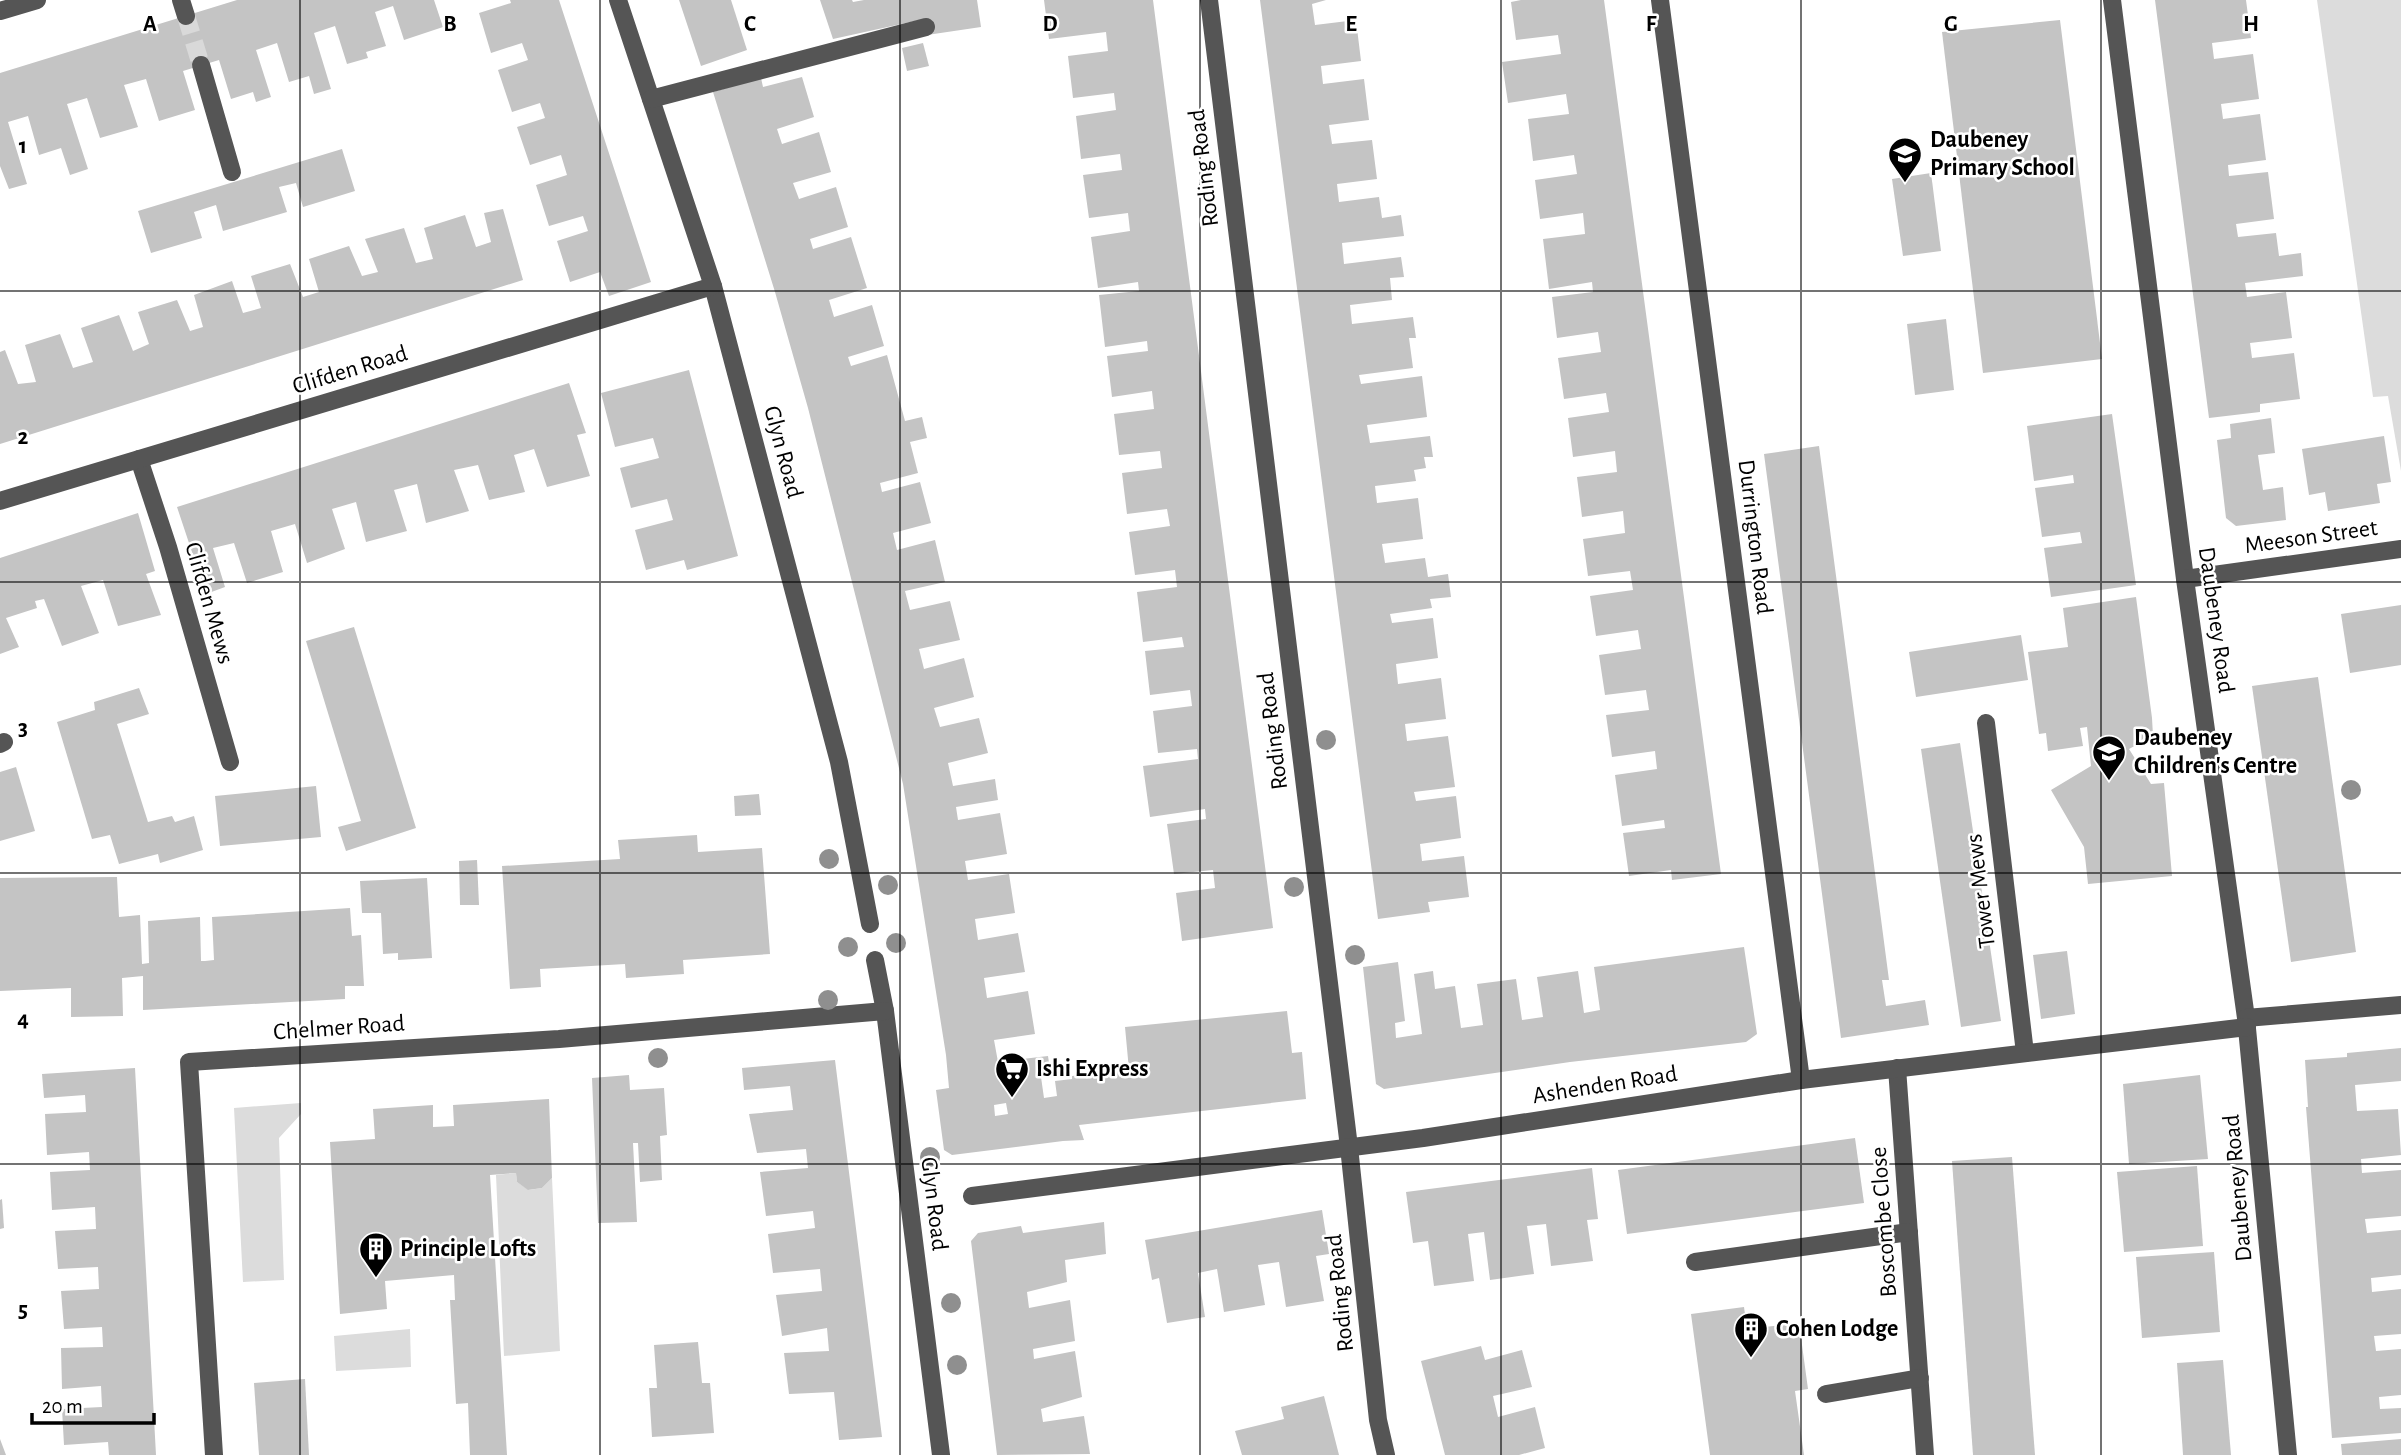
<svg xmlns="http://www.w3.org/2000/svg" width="2401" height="1455" font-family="'Alegreya Sans',sans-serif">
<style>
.green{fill:#dcdcdc}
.building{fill:#c4c4c4;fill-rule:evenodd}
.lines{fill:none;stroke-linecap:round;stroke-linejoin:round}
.minor-tunnel{stroke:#d9d9d9;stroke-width:18;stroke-dasharray:18 9;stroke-linecap:butt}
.minor{stroke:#555;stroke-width:18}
.tree{fill:#8f8f8f}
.grid{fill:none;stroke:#000;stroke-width:2;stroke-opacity:0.55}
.labels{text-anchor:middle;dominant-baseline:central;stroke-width:5;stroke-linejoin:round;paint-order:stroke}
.poi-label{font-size:24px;font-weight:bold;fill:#000;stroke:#fff;text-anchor:start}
.street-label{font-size:24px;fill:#000;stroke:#fff}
.grid-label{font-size:23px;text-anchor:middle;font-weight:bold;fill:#000;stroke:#fff;stroke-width:5;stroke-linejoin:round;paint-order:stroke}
</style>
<rect width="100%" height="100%" fill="#fff"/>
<!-- green -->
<g class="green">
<path d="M2317 0H2401V471L2388 396 2373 397Z"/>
<path d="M301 1103V1114L279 1138 284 1280 243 1282 234 1108Z"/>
<path d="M516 1173 517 1182 529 1190 542 1188 552 1178 560 1351 504 1356 496 1175Z"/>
<path d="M410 1329 411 1367 336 1371 334 1336Z"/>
</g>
<!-- building -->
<g class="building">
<path d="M237 0H434L443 27 404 40 393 6 375 12 386 46 366 52 368 58 347 64 335 26 314 33 331 89 314 94 309 76 289 82 277 43 256 50 271 97 256 102 253 92 231 99 219 60 183 71 195 110 159 121 146 79 124 85 138 127 100 138 87 98 67 104 88 169 70 175 61 148 39 155 28 116 8 122 27 184 9 189 0 166V73Z"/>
<path d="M510 0H559L651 282 609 296 600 272 570 282 557 241 588 231 583 216 549 226 536 185 567 175 561 155 530 165 517 127 545 118 540 103 512 112 498 70 528 60 522 43 491 53 479 13 511 3Z"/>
<path d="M679 0H731L747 50 701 66Z"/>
<path d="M820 0H852L853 2 864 0H977L981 27 927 35 924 19 833 39Z"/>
<path d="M1044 0H1153L1273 928 1182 941 1176 893 1215 888 1213 870 1174 874 1167 824 1206 819 1205 809 1150 817 1143 766 1198 759 1197 749 1158 753 1153 711 1192 706 1190 690 1150 695 1145 651 1184 647 1182 637 1143 642 1137 592 1177 587 1175 570 1135 575 1129 532 1170 526 1167 509 1127 514 1122 473 1162 468 1160 451 1119 455 1114 414 1154 409 1152 391 1112 397 1107 356 1148 351 1147 341 1105 347 1099 295 1139 291 1138 282 1098 288 1091 237 1130 231 1128 213 1089 218 1083 175 1122 170 1120 154 1081 159 1076 116 1116 110 1114 93 1073 98 1068 56 1108 51 1106 32 1049 39Z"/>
<path d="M1260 0H1326L1312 4 1315 25 1356 20 1361 61 1321 66 1323 84 1364 79 1369 120 1329 125 1332 144 1372 140 1377 179 1337 184 1339 202 1379 197 1382 218 1401 215 1404 236 1342 243 1344 264 1401 257 1404 277 1390 278 1392 300 1350 305 1352 324 1413 317 1416 338H1409L1413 368 1359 375 1361 384 1422 376 1427 417 1367 425 1370 443 1430 436 1433 457H1424L1426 468 1414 470 1416 481 1375 486 1377 503 1418 498 1423 539 1382 544 1385 563 1425 558 1428 577 1448 574 1451 597 1430 599 1432 608 1390 614 1392 623 1433 618 1438 658 1396 664 1398 684 1441 678 1446 719 1405 724 1407 741 1448 736 1455 787 1414 792 1416 801 1456 796 1461 838 1420 844 1422 861 1464 856 1469 897 1428 902 1430 912 1378 919Z"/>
<path d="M1521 0H1604L1721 874 1672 880 1671 870 1629 876 1623 833 1665 828 1664 820 1622 826 1615 775 1657 769 1655 751 1612 757 1606 715 1649 710 1646 690 1605 695 1599 655 1641 649 1638 630 1596 636 1590 596 1633 590 1630 571 1588 576 1583 539 1625 533 1623 511 1582 517 1577 477 1617 472 1615 451 1573 457 1568 418 1609 412 1606 393 1564 399 1558 358 1601 352 1598 332 1557 338 1552 297 1593 292 1592 282 1549 289 1543 239 1585 234 1583 213 1540 219 1535 180 1577 174 1574 155 1533 161 1528 119 1569 114 1566 94 1508 103 1502 62 1561 54 1558 35 1516 40 1511 2Z"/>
<path d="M2155 0H2246L2251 38 2212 43 2214 59 2253 54 2259 99 2221 104 2223 119 2260 114 2266 160 2228 165 2229 176 2268 172 2274 219 2236 224 2238 237 2276 233 2279 256 2301 253 2303 276 2245 283 2247 297 2286 292 2292 338 2250 343 2252 358 2294 353 2300 399 2260 404V412L2209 418Z"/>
<path d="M2060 20 2102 359 1983 373 1942 32Z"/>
<path d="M923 43 929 66 907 71 902 48Z"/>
<path d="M802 77 814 117 777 129 782 144 819 132 831 172 793 183 799 199 836 187 848 227 810 239 813 249 851 237 867 288 829 300 834 317 872 305 884 346 848 357 851 366 887 355 905 421 922 417 927 438 910 442 918 473 880 483 882 492 920 482 931 523 893 533 897 550 935 540 945 582 905 591 910 610 950 601 960 640 919 649 924 669 964 658 974 697 934 708 940 727 979 718 988 753 948 763 953 786 995 779 998 800 956 807 958 820 1000 813 1007 854 965 861 968 880 1009 874 1015 913 975 919 978 940 1018 933 1025 972 984 978 987 998 1028 991 1035 1034 994 1040 998 1062 1048 1056 1051 1076 1041 1077 1044 1098 1057 1096 1055 1081 1072 1079V1076L1129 1070 1125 1027 1287 1011 1292 1053 1302 1052 1306 1099 1079 1125 1084 1140 1063 1141 952 1155 944 1150 936 1090 949 1088 946 1055 903 784 808 408 775 292 713 92 761 78 763 87ZM1006 1103 1008 1114 995 1116 994 1105Z"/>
<path d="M342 149 355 191 303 207 296 183 279 187 287 212 223 231 216 205 194 212 202 238 151 253 138 211Z"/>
<path d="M1931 173 1941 251 1903 256 1892 179Z"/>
<path d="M503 209 523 280 0 444V352L5 350 18 384 36 382 25 345 60 334 73 368 93 362 81 328 119 315 133 351 149 344 138 312 177 300 190 331 203 327 194 295 232 281 243 313 261 308 251 276 290 264 303 297 319 292 309 259 349 246 362 276 378 272 365 239 404 228 416 263 433 259 424 228 465 215 476 247 491 242 484 213Z"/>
<path d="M1946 319 1954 390 1915 395 1907 324Z"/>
<path d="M689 370 738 556 687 570 684 560 646 570 635 530 673 520 667 499 631 508 620 468 659 458 653 438 615 447 601 393Z"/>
<path d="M569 383 586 433 577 435 590 476 547 487 534 449 514 455 525 492 489 500 478 465 454 470 469 511 426 523 417 484 394 490 407 531 366 542 356 502 332 509 345 549 307 563 295 524 271 531 283 572 247 583 234 543 213 548 225 587 206 594 177 507Z"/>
<path d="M2112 414 2136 585 2051 597 2044 548 2082 543 2080 532 2042 537 2035 488 2074 483 2073 475 2034 481 2027 426Z"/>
<path d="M2271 418 2275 453 2258 455 2263 490 2283 487 2286 520 2236 526 2226 518 2217 440 2231 438 2230 424Z"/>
<path d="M2384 436 2391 482 2377 484 2380 503 2328 511 2325 492 2309 495 2302 449Z"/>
<path d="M1819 446 1889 980H1882L1886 1006 1925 1000 1929 1025 1841 1038 1764 454Z"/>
<path d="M138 513 155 571 146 574 161 615 118 626 103 580 81 586 99 633 62 646 44 599 35 601 37 608 6 618 19 647 0 654V558Z"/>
<path d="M2136 597 2152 718 2153 736 2129 749 2151 784 2164 783 2172 876 2088 884 2084 847 2051 790 2091 766 2087 727 2080 728 2083 746 2048 751 2046 733 2039 734 2028 652 2068 647 2063 608Z"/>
<path d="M2401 605V665L2350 673 2341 614Z"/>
<path d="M354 627 416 828 346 851 338 827 361 821 306 641Z"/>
<path d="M2021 635 2028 680 1916 697 1909 652Z"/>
<path d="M2318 677 2356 952 2291 962 2252 686Z"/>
<path d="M139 688 149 714 117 724 148 822 172 816 175 822 194 816 203 850 160 863 158 854 119 864 110 835 92 839 57 722 95 710 94 702Z"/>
<path d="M1960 743 2001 1021 1961 1027 1921 749Z"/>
<path d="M16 767 35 831 0 841V772Z"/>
<path d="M316 786 321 837 220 846 215 796Z"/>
<path d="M759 794 761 815 735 816 734 796Z"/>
<path d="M697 835 698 852 762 848 770 954 683 960 684 974 626 978 625 964 540 969 541 987 510 989 502 866 620 859 618 840Z"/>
<path d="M477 860 479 905H460L459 861Z"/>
<path d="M117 877 119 917 140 915 142 964 149 963 148 921 200 917 201 961H205L214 960 212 917 350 908 352 936 361 935 364 986H345V999L143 1010V976L122 978 123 1016 71 1017V988L0 991V878Z"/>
<path d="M427 878 432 958 398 960V953L383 954 381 913H362L360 881Z"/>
<path d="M1744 947 1757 1034 1746 1042 1570 1062 1384 1089 1376 1084 1363 967 1398 962 1405 1021 1395 1023 1396 1038 1422 1034 1414 974 1433 971 1435 989 1455 986 1461 1028 1483 1025 1477 984 1516 979 1522 1020 1543 1017 1537 977 1578 971 1584 1013 1600 1010 1594 967Z"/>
<path d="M2067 951 2075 1014 2041 1019 2033 955Z"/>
<path d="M2401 1048V1081L2355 1085 2357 1111 2398 1109 2401 1155 2361 1159 2362 1173 2401 1170V1216L2365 1219 2367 1233 2401 1230V1275L2371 1278 2372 1292 2401 1289V1334L2374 1336 2376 1351 2401 1349V1395L2379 1397 2380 1409 2401 1408V1433L2332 1438 2306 1107H2308L2305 1060 2347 1057V1053Z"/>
<path d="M835 1060 882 1437 839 1440 834 1392 789 1394 784 1353 829 1351 827 1328 782 1336 776 1295 822 1291 820 1269 773 1273 768 1234 815 1228 813 1211 766 1216 760 1172 808 1168 806 1149 757 1153 749 1114 793 1110 790 1086 744 1090 742 1068Z"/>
<path d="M135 1068 156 1455H109L108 1442 64 1445 62 1409 102 1407 101 1386 62 1389 61 1348 103 1347 102 1327 64 1329 61 1291 99 1289 98 1267 58 1269 55 1231 96 1229 95 1207 52 1210 50 1172 90 1170 89 1152 47 1155 45 1114 86 1112 85 1095 44 1098 42 1074Z"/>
<path d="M629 1075 630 1090 664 1088 667 1135 660 1136 662 1180 640 1182 638 1143H633L637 1222 598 1223 592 1078Z"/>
<path d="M2200 1075 2208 1159 2129 1164 2123 1084Z"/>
<path d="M549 1099 552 1178 542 1188 528 1190 517 1182 516 1173 490 1175 507 1455H470L468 1403 456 1404 450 1300H455L454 1275 385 1281 387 1309 340 1314 330 1142 375 1139 373 1109 433 1105V1127L454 1126 453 1105Z"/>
<path d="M1855 1138 1864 1203 1627 1234 1618 1170Z"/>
<path d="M2012 1157 2035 1455H1973L1952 1161Z"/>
<path d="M2197 1166 2203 1246 2124 1252 2117 1172Z"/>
<path d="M1592 1168 1598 1219 1587 1220 1593 1261 1551 1266 1546 1224 1527 1226 1534 1274 1490 1280 1484 1232 1468 1234 1474 1281 1434 1286 1428 1241 1413 1243 1406 1192Z"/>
<path d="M2 1199 4 1228 0 1229V1200Z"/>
<path d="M1322 1210 1329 1254 1316 1256 1324 1301 1286 1307 1279 1262 1258 1265 1265 1305 1224 1312 1217 1269 1198 1273 1205 1317 1167 1323 1159 1278 1152 1280 1145 1240Z"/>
<path d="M1104 1222 1106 1254 1065 1260 1067 1282 1027 1292 1029 1308 1070 1300 1075 1341 1033 1349 1034 1359 1075 1351 1082 1397 1041 1409 1043 1422 1084 1416 1090 1454 997 1455 971 1241 978 1233 1021 1226 1023 1233Z"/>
<path d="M2214 1252 2220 1332 2142 1338 2136 1257Z"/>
<path d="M1744 1307 1747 1329 1799 1323 1808 1389 1795 1391 1804 1455H1710L1691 1314Z"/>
<path d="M698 1342 702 1383H710L714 1433 652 1437 649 1388H657L654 1345Z"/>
<path d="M1481 1346 1485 1360 1522 1350 1532 1387 1493 1396 1498 1417 1535 1407 1545 1448 1519 1455H1445L1421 1361Z"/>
<path d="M2223 1360 2231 1455H2183L2177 1363Z"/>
<path d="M305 1379 309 1455H259L254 1383Z"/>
<path d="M1324 1396 1339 1455H1242L1235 1431 1284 1419 1281 1407Z"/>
<path d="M0 1439 6 1455H0Z"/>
<path d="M2401 1439V1455H2342L2341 1444Z"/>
</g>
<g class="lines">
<!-- minor-tunnel -->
<path class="minor-tunnel" d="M186 16 201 65"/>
<!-- minor -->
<g class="minor">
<path d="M181 0 186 16"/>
<path d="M618 0 713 286 839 762 870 924"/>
<path d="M1209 0 1349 1147 1378 1420 1386 1455"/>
<path d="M1660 0 1801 1080"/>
<path d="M2112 0 2185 579 2246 1018 2288 1455"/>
<path d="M0 11 37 0"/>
<path d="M201 65 232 172"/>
<path d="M651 99 926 27"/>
<path d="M139 459 168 547 230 762"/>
<path d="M0 501 713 286"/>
<path d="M2185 579 2401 549"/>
<path d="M1986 723 2025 1053"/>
<path d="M0 744 4 742"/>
<path d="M875 960 885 1011 941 1455"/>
<path d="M2246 1018 2401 1005"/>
<path d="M1897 1068 1925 1455"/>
<path d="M972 1196 1423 1138 1801 1080 2247 1027"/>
<path d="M1695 1262 1909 1232"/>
<path d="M1826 1394 1920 1378"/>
<path d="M214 1455 189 1062 559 1039 885 1011"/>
</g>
</g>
<!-- trees -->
<g class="tree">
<circle cx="1326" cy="740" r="10"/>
<circle cx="2351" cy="790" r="10"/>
<circle cx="829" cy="859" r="10"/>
<circle cx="888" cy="885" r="10"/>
<circle cx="1294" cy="887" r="10"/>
<circle cx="896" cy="943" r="10"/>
<circle cx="848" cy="947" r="10"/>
<circle cx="1355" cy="955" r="10"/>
<circle cx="828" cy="1000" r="10"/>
<circle cx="658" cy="1058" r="10"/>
<circle cx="930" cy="1157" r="10"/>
<circle cx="951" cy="1303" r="10"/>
<circle cx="957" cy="1365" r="10"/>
</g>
<!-- grid -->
<path class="grid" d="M300 0V1455M600 0V1455M900 0V1455M1200 0V1455M1501 0V1455M1801 0V1455M2101 0V1455M0 291H2401M0 582H2401M0 873H2401M0 1164H2401"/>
<!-- icons -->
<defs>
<g id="school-pin" transform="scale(1.75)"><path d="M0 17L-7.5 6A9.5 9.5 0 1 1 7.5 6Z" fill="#000" stroke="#fff"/><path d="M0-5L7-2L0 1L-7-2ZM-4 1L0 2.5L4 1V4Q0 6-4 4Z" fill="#fff"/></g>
<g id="supermarket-pin" transform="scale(1.75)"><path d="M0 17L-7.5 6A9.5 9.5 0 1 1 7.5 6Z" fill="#000" stroke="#fff"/><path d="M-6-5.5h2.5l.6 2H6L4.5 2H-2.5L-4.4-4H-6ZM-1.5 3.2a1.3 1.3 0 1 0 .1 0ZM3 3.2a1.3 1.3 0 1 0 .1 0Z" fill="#fff"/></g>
<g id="building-pin" transform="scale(1.75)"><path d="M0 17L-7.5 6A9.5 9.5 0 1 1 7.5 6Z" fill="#000" stroke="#fff"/><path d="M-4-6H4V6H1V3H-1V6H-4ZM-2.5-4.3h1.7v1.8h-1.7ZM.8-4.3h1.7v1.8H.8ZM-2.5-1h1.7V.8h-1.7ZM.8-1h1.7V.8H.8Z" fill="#fff"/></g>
</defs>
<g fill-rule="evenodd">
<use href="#school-pin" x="1905" y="154"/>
<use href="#school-pin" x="2109" y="752"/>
<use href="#supermarket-pin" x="1012" y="1069"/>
<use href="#building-pin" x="376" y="1249"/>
<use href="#building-pin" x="1751" y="1329"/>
</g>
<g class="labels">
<!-- poi labels -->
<g class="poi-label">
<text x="1930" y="140">Daubeney<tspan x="1930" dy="28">Primary School</tspan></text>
<text x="2134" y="738">Daubeney<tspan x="2134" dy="28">Children's Centre</tspan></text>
<text x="1036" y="1069">Ishi Express</text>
<text x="400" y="1249">Principle Lofts</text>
<text x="1776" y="1329">Cohen Lodge</text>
</g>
<!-- street labels -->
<g class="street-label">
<text transform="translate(1204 168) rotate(-97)">Roding Road</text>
<text transform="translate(350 370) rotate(-17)">Clifden Road</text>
<text transform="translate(783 452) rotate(75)">Glyn Road</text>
<text transform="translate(1755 537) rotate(83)">Durrington Road</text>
<text transform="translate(2311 537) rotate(-8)">Meeson Street</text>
<text transform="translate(209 603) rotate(74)">Clifden Mews</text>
<text transform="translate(2216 620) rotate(82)">Daubeney Road</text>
<text transform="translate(1273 731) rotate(-97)">Roding Road</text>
<text transform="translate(1981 891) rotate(-97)">Tower Mews</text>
<text transform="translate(339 1028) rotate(-4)">Chelmer Road</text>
<text transform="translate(1605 1085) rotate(-9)">Ashenden Road</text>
<text transform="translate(2238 1188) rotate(-95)">Daubeney Road</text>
<text transform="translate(934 1204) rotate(83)">Glyn Road</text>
<text transform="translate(1884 1222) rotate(-94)">Boscombe Close</text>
<text transform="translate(1340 1293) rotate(-96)">Roding Road</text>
</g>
</g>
<g class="grid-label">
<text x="150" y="31">A</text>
<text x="450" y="31">B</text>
<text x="750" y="31">C</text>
<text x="1050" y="31">D</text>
<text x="1351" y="31">E</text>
<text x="1651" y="31">F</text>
<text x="1951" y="31">G</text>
<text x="2251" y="31">H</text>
<text x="23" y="153">1</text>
<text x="23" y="444">2</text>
<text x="23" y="735">3</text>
<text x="23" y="1026">4</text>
<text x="23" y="1317">5</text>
</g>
<!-- scale -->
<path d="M32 1413v10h122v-10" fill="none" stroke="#000000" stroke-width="3.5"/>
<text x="42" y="1413" font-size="21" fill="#000000" stroke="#ffffff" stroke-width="5" paint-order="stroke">20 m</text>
</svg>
